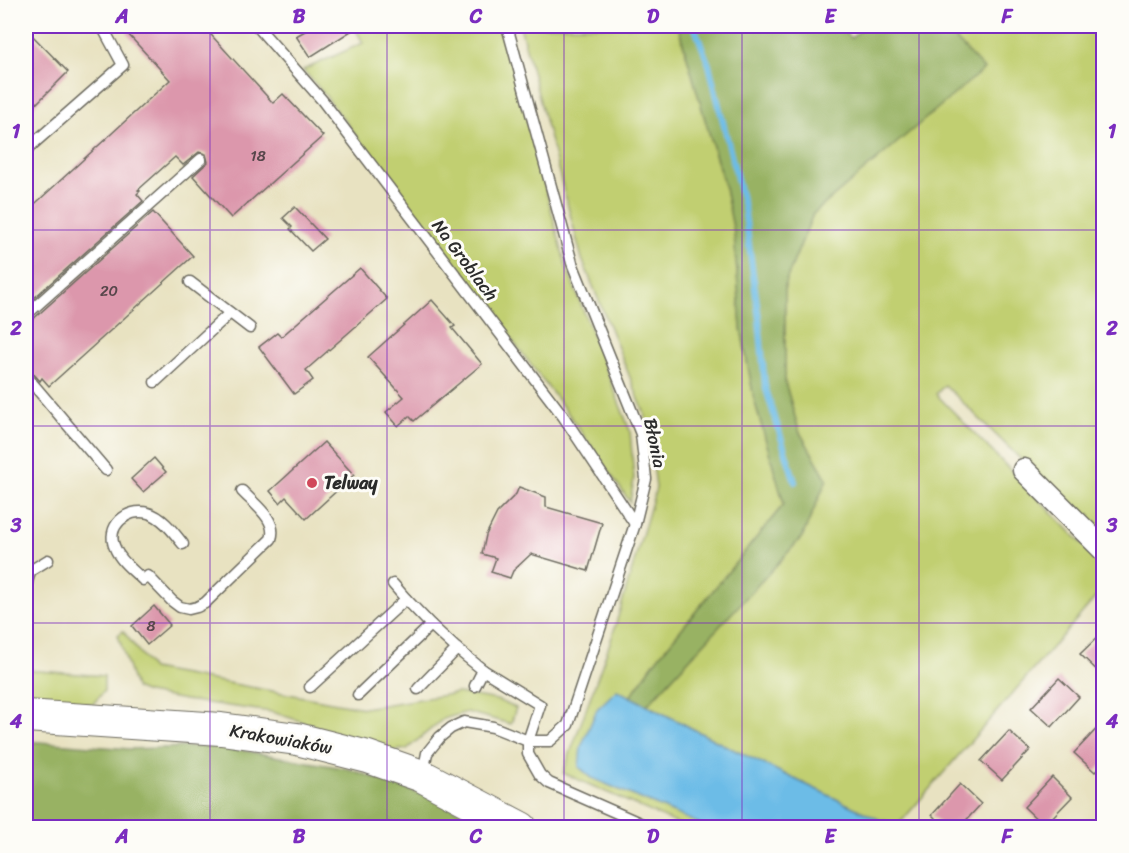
<svg xmlns="http://www.w3.org/2000/svg" width="1129" height="853" font-family="Sriracha,sans-serif">
<style>
.green{fill:#c1cf71;stroke:#767d4e;stroke-width:1.5}
.forest{fill:#98b263;stroke:#626e47;stroke-width:1.5}
.water{fill:#6cbce7;stroke:#4c7489;stroke-width:1.5}
.lines{fill:none;stroke-linecap:round;stroke-linejoin:round}
.stream{stroke:#6cbce7;stroke-width:6}
.building{fill:#dc97ac}
.service-casing{stroke:#6d6b60;stroke-width:13}
.minor-casing{stroke:#6d6b60;stroke-width:25}
.secondary-casing{stroke:#6d6b60;stroke-width:34}
.service{stroke:#fff;stroke-width:10}
.minor{stroke:#fff;stroke-width:22}
.secondary{stroke:#fff;stroke-width:32}
.grid{fill:none;stroke:#7b2cbf;stroke-width:1.5;stroke-opacity:0.55}
.poi-dot{fill:#d1495b;stroke:#fdfcf7;stroke-width:2}
.labels{text-anchor:middle;dominant-baseline:central;stroke-width:6;stroke-linejoin:round;paint-order:stroke}
.number-label{font-size:15px;fill:#57464b}
.street-label{font-size:18px;fill:#2b2b2b;stroke:#fdfcf7}
.poi-label{font-size:18px;font-weight:bold;fill:#2b2b2b;stroke:#fdfcf7;text-anchor:start}
.neatline{fill:none;stroke:#7b2cbf;stroke-width:2}
.grid-label{font-size:20px;text-anchor:middle;font-weight:bold;fill:#7b2cbf}
</style>
<rect width="100%" height="100%" fill="#fdfcf7"/>
<filter id="ink" filterUnits="userSpaceOnUse"><feTurbulence type="fractalNoise" baseFrequency=".0167" numOctaves="2"/><feDisplacementMap in="SourceGraphic" scale="12" xChannelSelector="R" yChannelSelector="G"/><feConvolveMatrix kernelMatrix="1 2 1 2 8 2 1 2 1" color-interpolation-filters="sRGB"/></filter>
<filter id="wash" filterUnits="userSpaceOnUse"><feTurbulence type="fractalNoise" baseFrequency=".008" numOctaves="4" result="noise"/><feDisplacementMap in="SourceGraphic" scale="24" xChannelSelector="R" yChannelSelector="G"/><feGaussianBlur stdDeviation="1.35" result="paint"/><feColorMatrix in="noise" values="0 0 0 0 0 0 0 0 0 0 0 0 0 0 0 0 0 1.4 0 .05"/><feComposite in="paint" operator="in"/></filter>
<g filter="url(#wash)">
<rect width="100%" height="100%" fill="#e8e2c1"/>
<!-- green -->
<g class="green">
<path d="M354 26H502L566 266 630 431 634 479 630 502 570 416 325 95 303 70 363 43Z"/>
<path d="M520 26H678L725 188 734 232 741 328 754 399 784 504 656 660 630 697 617 691 579 767 592 778 707 827H685L563 773 612 637 656 488 651 446 644 412 582 259Z"/>
<path d="M943 26H1103V540L945 385 936 394 1103 565V589L900 823 898 827H891L892 823 880 820 726 746 647 705 802 537 827 479 799 431 785 382V283L813 214 983 69Z"/>
<path d="M123 631 152 669 364 708 458 693 497 700 516 708 511 724 467 712 443 719 407 749 393 751 272 712 185 700 147 693 135 688 118 635Z"/>
<path d="M26 670 104 676V691L93 704 26 699Z"/>
</g>
<!-- forest -->
<g class="forest">
<path d="M678 26H839L851 38 865 26H943L984 69 813 214 785 283V382L799 431 827 479 802 537 647 705 630 697 656 660 784 504 754 399 741 328 734 232 725 188Z"/>
<path d="M26 741 130 749 216 746 349 769 438 800 489 827H26Z"/>
</g>
<!-- water -->
<path class="water" d="M617 690 726 746 880 820 893 823 891 827H707L592 778 579 767 581 747 597 709Z"/>
<g class="lines">
<!-- stream -->
<path class="stream" d="M694 26 709 65 744 207 759 319 765 386 795 482"/>
</g>
<g id="blocks">
<!-- building -->
<g class="building">
<path d="M134 26H203L273 103 283 94 323 136 231 218 193 176 208 162 206 154 199 152 183 165 175 157 138 190 140 191 137 194 143 201 26 305V212L170 80 127 33Z"/>
<path d="M314 26H359L310 57 296 36Z"/>
<path d="M26 29 68 72 26 114Z"/>
<path d="M295 207 325 239 311 251 290 229 292 227 283 218Z"/>
<path d="M153 212 193 256 49 386 42 378 40 381 31 371 26 369V322L31 321Z"/>
<path d="M360 268 387 299 306 370 313 380 294 394 259 347 277 333 281 337Z"/>
<path d="M432 300 455 326 452 328 482 364 414 421 409 416 398 426 386 412 404 397 368 357Z"/>
<path d="M324 442 354 475 306 519 286 497 280 503 270 491Z"/>
<path d="M154 458 166 472 143 492 131 479Z"/>
<path d="M519 487 546 497V507L602 523 588 571 531 554 513 571 510 578 491 572 496 558 482 554 486 535 497 513 516 494Z"/>
<path d="M154 606 170 625 147 645 132 626Z"/>
<path d="M1104 631V677L1080 654Z"/>
<path d="M1059 678 1079 697 1052 727 1031 708Z"/>
<path d="M1104 721V763L1095 772 1074 753Z"/>
<path d="M1009 731 1030 750 1002 780 981 761Z"/>
<path d="M1052 777 1072 797 1044 826 1024 807Z"/>
<path d="M960 784 981 804 959 828H945L932 815Z"/>
</g>
</g>
</g>
<g filter="url(#ink)">
<use href="#blocks" fill-opacity="0" stroke="#6d6b60" stroke-width="1.5"/>
<g class="lines">
<!-- service casing -->
<g class="service-casing">
<g id="service">
<path d="M257 26 322 100 563 416 635 524"/>
<path d="M26 150 123 65 104 30 110 26"/>
<path d="M190 282 250 328"/>
<path d="M26 315 201 159"/>
<path d="M26 376 106 470"/>
<path d="M155 382 230 313"/>
<path d="M148 576 172 601 180 607 189 609 197 607 205 603 271 539C278 520 254 504 242 491"/>
<path d="M143 580C134 571 120 561 115 548 105 527 127 507 148 513 163 517 174 533 183 544"/>
<path d="M393 584 406 599"/>
<path d="M26 587 30 571 48 560"/>
<path d="M475 686 483 670 540 705 528 741V754L540 775 549 783 651 828"/>
<path d="M310 687 406 599 431 625"/>
<path d="M418 689 457 649 483 670"/>
<path d="M358 695 431 625 457 649"/>
<path d="M423 773 427 753 440 737 451 728 464 722 493 727 528 741H550L568 725 635 524 646 479 641 434 572 263 507 26"/>
</g>
</g>
<!-- minor casing -->
<g class="minor-casing">
<path id="minor" d="M1024 470 1104 550"/>
</g>
<!-- secondary casing -->
<g class="secondary-casing">
<path id="secondary" d="M26 716 221 729 297 739 368 757 422 776 521 828"/>
</g>
<!-- service -->
<use href="#service" class="service"/>
<!-- minor -->
<use href="#minor" class="minor"/>
<!-- secondary -->
<use href="#secondary" class="secondary"/>
</g>
</g>
<!-- grid -->
<path class="grid" d="M210 26V828M387 26V828M564 26V828M742 26V828M919 26V828M26 230H1104M26 426H1104M26 623H1104"/>
<!-- markers -->
<circle class="poi-dot" cx="312" cy="483" r="6"/>
<g class="labels">
<!-- number labels -->
<g class="number-label">
<text x="258" y="156">18</text>
<text x="109" y="291">20</text>
<text x="151" y="626">8</text>
</g>
<!-- street labels -->
<g class="street-label">
<text transform="translate(465 260) rotate(53)">Na Groblach</text>
<text transform="translate(655 443) rotate(78)">Błonia</text>
<text transform="translate(281 739) rotate(10)">Krakowiaków</text>
</g>
<!-- poi labels -->
<g class="poi-label">
<text x="324" y="483">Telway</text>
</g>
</g>
<!-- margin -->
<rect width="1129" height="853" fill="none" stroke="#fdfcf7" stroke-width="66"/>
<rect x="33" y="33" width="1063" height="787" class="neatline"/>
<g class="grid-label">
<text x="122" y="23">A</text>
<text x="299" y="23">B</text>
<text x="476" y="23">C</text>
<text x="653" y="23">D</text>
<text x="830" y="23">E</text>
<text x="1007" y="23">F</text>
<text x="16" y="138">1</text>
<text x="1112" y="138">1</text>
<text x="16" y="335">2</text>
<text x="1112" y="335">2</text>
<text x="16" y="532">3</text>
<text x="1112" y="532">3</text>
<text x="16" y="728">4</text>
<text x="1112" y="728">4</text>
<text x="122" y="843">A</text>
<text x="299" y="843">B</text>
<text x="476" y="843">C</text>
<text x="653" y="843">D</text>
<text x="830" y="843">E</text>
<text x="1007" y="843">F</text>
</g>
</svg>
